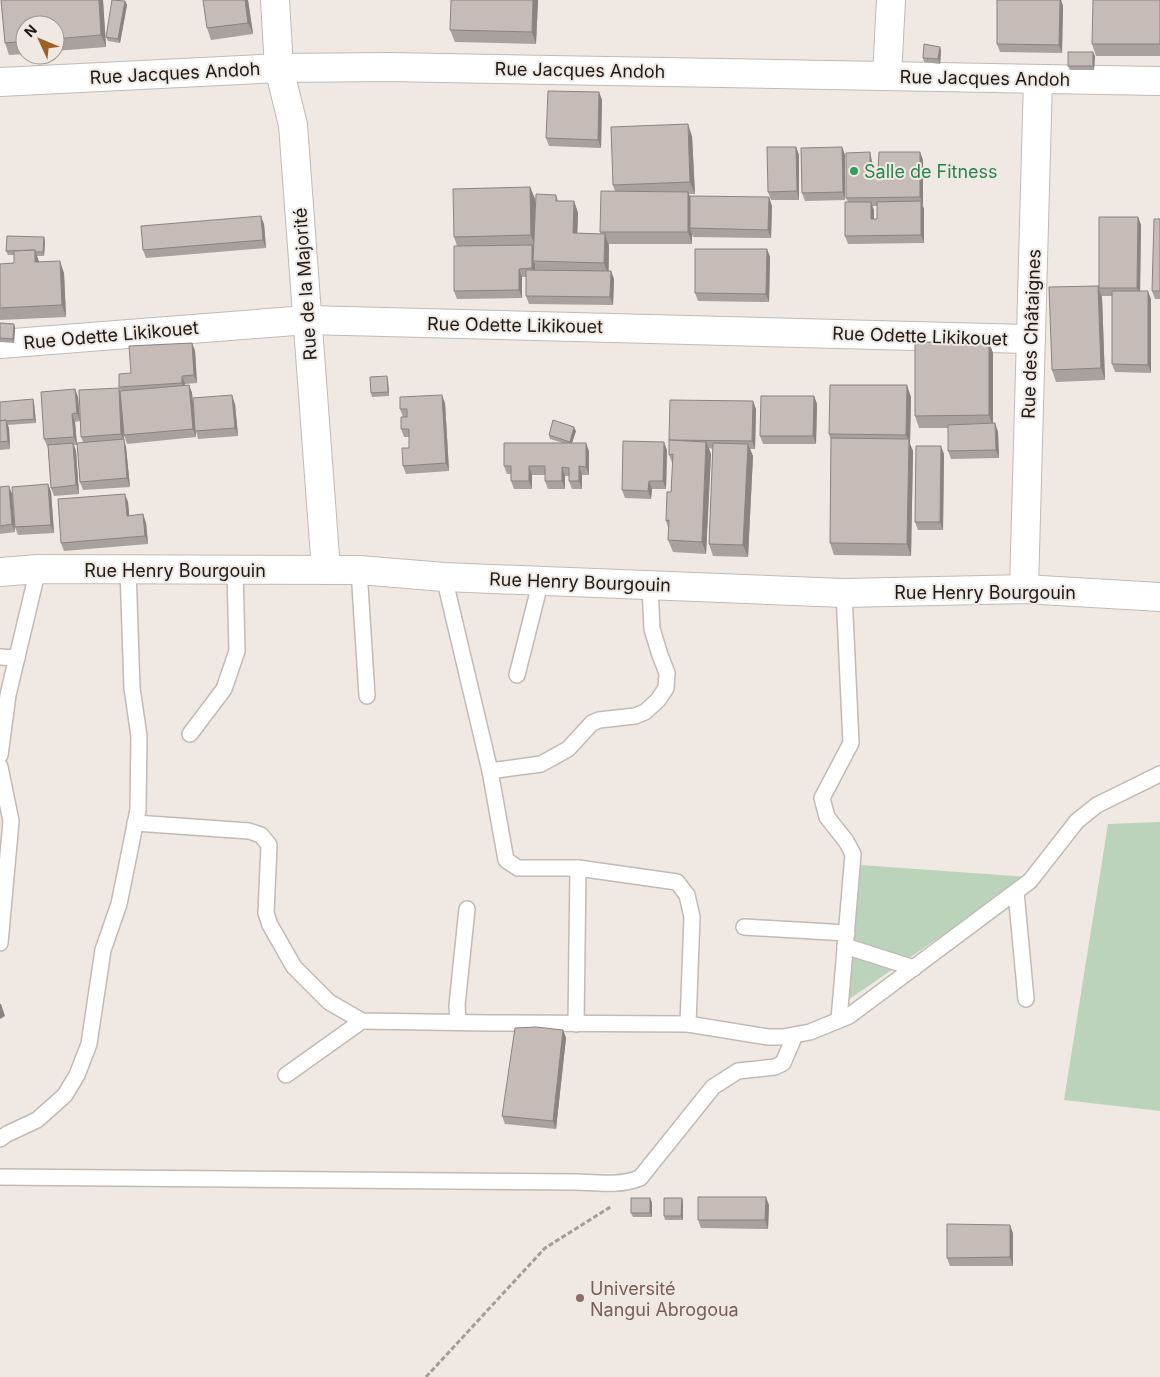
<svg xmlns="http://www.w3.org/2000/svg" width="1160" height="1377" font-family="Inter,sans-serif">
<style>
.green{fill:#bbd3ba}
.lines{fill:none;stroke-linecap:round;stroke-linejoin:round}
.lane-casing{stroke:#c2bab4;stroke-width:18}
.street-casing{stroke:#c2bab4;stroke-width:30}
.path{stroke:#a39d98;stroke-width:3;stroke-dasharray:5 2.5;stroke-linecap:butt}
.lane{stroke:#fff;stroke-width:15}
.street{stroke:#fff;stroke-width:28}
.wall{fill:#a9a19d;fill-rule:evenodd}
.shaded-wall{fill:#8a8380}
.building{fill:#c5bbb7;stroke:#8a8380}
.leisure-dot{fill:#2e9e5b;stroke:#f0e8e2;stroke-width:2}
.education-dot{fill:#8d6e63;stroke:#f0e8e2;stroke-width:2}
.labels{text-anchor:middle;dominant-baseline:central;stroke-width:4;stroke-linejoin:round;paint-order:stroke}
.street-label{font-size:18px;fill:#1e1b19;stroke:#f0e8e2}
.leisure-label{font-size:18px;fill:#27864d;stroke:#f0e8e2;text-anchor:start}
.education-label{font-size:18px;fill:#785e54;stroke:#f0e8e2;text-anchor:start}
</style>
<rect width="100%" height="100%" fill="#f0e8e2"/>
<!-- green -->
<g class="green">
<path d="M1160 822V1111L1064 1100 1108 824Z"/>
<path d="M846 864 1027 877 832 1011Z"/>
</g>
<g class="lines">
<!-- lane casing -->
<g class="lane-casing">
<g id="lane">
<path d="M359 570 367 696"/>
<path d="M444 577 490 771 506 860 518 868H578L677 882 687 895 692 917 688 1024"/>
<path d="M0 657 17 658"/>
<path d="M517 675 541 580"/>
<path d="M190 734 224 689 237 651 235 570"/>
<path d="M0 755 8 695 38 569"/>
<path d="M0 767 11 821 0 943"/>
<path d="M490 771 541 764 568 749 592 723 599 720 635 716 645 712 658 700 666 688 667 673 660 655 652 629 650 585"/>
<path d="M135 823 249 831 261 835 269 845 266 913 270 925 294 967 329 1002 362 1021 489 1023 688 1024 768 1037H783L810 1032 849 1016 1030 881 1077 821 1097 805 1160 774"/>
<path d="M1016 892 1026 999"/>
<path d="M744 927 847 933"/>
<path d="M845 946 914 968"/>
<path d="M839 1020 853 854 846 841 827 817 822 798 851 743 844 593"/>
<path d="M458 1022 457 1005 467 909"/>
<path d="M576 1024 578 868"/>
<path d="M286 1075 362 1021"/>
<path d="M0 1139 7 1134 37 1120 65 1095 77 1075 89 1044 103 950 119 904 138 810 139 736 132 688 128 569"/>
<path d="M0 1177 577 1182C599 1183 619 1186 640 1178L713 1087 738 1071 775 1067 783 1063 795 1035"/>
</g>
</g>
<!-- street casing -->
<g class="street-casing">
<g id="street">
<path d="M275 0 279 68 293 125 326 570"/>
<path d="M887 76 891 0"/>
<path d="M0 82 279 68 389 67 1160 81"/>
<path d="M0 344 307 320 1031 339"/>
<path d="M0 572 38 569 359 570 444 577 844 593 1024 589 1160 597"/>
<path d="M1024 589 1038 79"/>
</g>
</g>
<!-- path -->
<path class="path" d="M426 1377 545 1248 612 1206"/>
<!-- lane -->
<use href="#lane" class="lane"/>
<!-- street -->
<use href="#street" class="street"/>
</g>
<!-- wall -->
<g class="wall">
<path d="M1 0H103L106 47 55 51V25H25V54L9 55 5 43Z"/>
<path d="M203 0H248L253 34 211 40 207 28Z"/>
<path d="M538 0 536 44 455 42 450 30Z"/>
<path d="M997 0H1061L1063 6 1062 53 1000 52 997 44Z"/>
<path d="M1160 0V56H1096L1092 44Z"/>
<path d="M125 1 127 5 120 43 108 41 106 37Z"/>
<path d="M940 47 941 51 940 64 924 62 923 58Z"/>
<path d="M1095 56 1094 70H1070L1068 66Z"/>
<path d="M599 92 602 100 601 148 549 146 546 138Z"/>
<path d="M692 136 695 194H689L690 196 772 206 771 238 693 237 692 234V244H609V271H611L614 279 613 305 529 304 526 296V277H522V298L457 299 454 291 457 246 454 237 530 187 535 199V217L556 195 558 201H574L578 213 577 233 601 234 600 232 615 191 613 185Z"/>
<path d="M796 147 799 155V200H771L768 192Z"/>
<path d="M842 147 845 155V200L805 201 802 193Z"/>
<path d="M923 160V205H922L924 209V243L848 244 845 236 848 202 846 198 872 161 873 171H878ZM872 206H877V219H874V210Z"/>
<path d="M1138 217 1141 225 1140 291 1151 299V373L1115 372 1112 364V296H1102L1105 380 1056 382 1052 370 1098 286Z"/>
<path d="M1160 219V299H1155L1152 291Z"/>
<path d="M264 224 266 248 146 258 143 250Z"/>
<path d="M44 237 45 242 44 256H37L39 262 64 273 66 317 0 320V264L14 263V255H8L6 251Z"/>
<path d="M767 249 770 257 769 302 698 301 695 293Z"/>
<path d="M0 323 14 324 15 328 14 343 0 342Z"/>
<path d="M989 342 993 353V423H995L998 432 999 458 951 459 948 451V428H919L915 416Z"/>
<path d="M192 343 195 351 197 383 185 384V385H189L192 393 195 426 235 404 238 436 198 439 196 431V437L127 444 124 435 123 424 124 440 126 447 130 487 83 490 80 482 83 442 81 437 119 388 120 392 121 391 119 387 131 373Z"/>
<path d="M388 380 389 396 372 397 371 393Z"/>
<path d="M75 389 78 397 80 421 75 422 77 445H74L76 451 79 494 54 496 51 488 48 448 44 439Z"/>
<path d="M814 396 817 404 816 444H763L760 436Z"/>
<path d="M911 397 910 444 913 451 911 556 834 555 830 543 831 441 829 434Z"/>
<path d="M33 399 34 403 36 423 7 425 9 428 10 449 0 450V402Z"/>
<path d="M445 403 449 471 406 474 403 466 409 448V437H404L401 429 403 417 400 409Z"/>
<path d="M756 409 755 449H750L753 456 748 557 713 556 709 544 713 449 709 448 711 454 706 554 673 552 668 540 669 530 666 521 671 492 673 465 669 455V440Z"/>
<path d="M576 431 572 443 589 451V475H582V489H572L569 481V476H565V489H548L545 481V475H532V489H514L511 481V474H507L504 466 563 443 550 439 549 435Z"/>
<path d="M667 450 666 489H652L651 499 625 498 622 490Z"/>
<path d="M944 454 943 530H918L915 522Z"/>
<path d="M48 484 51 492 54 533 18 535 15 527Z"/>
<path d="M0 487 12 494 15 532 0 534Z"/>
<path d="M128 502 129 516 143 514 146 523 148 544 64 551 61 543Z"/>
<path d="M563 1030 566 1038 556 1129 505 1124 502 1116Z"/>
<path d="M682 1198 683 1202V1220H665L664 1216Z"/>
<path d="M652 1202V1217H633L631 1213Z"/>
<path d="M769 1205 768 1229 701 1228 698 1220Z"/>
<path d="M1013 1233V1266H950L947 1258Z"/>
</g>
<!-- shaded-wall -->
<g class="shaded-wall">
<path d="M99 0H103L106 47 101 35Z"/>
<path d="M245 0H248L253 34 248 23Z"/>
<path d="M533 0H538L536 44 532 32Z"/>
<path d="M1060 0H1061L1063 6 1062 53 1059 45Z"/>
<path d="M125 1 127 5 120 43 118 39Z"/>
<path d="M940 47 941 51 940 64 938 59Z"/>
<path d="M1093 52 1095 56 1094 70 1093 66Z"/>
<path d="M599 92 602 100 601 148 598 140Z"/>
<path d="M688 124 692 136 695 194 690 182Z"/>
<path d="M796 147 799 155V200L797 191Z"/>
<path d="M842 147 845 155V200L843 192Z"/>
<path d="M870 152 872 161 873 179 870 170Z"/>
<path d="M920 152 923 160V205L920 197Z"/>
<path d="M530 187 535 199V247L531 235Z"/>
<path d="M688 192 692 203 690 228 692 234V244L688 232Z"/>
<path d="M769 197 772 206 771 238 768 230Z"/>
<path d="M574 201 578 213 577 245 573 233Z"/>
<path d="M921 201 924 209V243L921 235Z"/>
<path d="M871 202 874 210V227L871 219Z"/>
<path d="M261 216 264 224 266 248 263 240Z"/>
<path d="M1138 217 1141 225 1140 296 1137 288Z"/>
<path d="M605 234 609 246 608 274 604 263Z"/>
<path d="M44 237 45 242 44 256 43 252Z"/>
<path d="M532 245 535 253 533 261 535 264V276L532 268Z"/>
<path d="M767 249 770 257 769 302 766 294Z"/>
<path d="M35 250 39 262H35Z"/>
<path d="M60 261 64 273 66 317 62 305Z"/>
<path d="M519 269 522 277V298L519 290Z"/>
<path d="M611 271 614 279 613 305 610 297Z"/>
<path d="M1098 286 1102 298 1105 380 1101 368Z"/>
<path d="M1148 291 1151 299V373L1148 365Z"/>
<path d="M14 324 15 328 14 343 13 339Z"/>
<path d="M989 342 993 353V427L989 415Z"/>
<path d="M192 343 195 351 197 383 194 375Z"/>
<path d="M182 376 185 384V391L182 383Z"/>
<path d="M387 376 388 380 389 396 388 392Z"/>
<path d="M189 385 192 393 196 437 193 429Z"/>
<path d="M907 385 911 397 910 444 913 451 911 556 907 544 909 442 906 435Z"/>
<path d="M119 388 121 396 124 440 126 447 130 487 127 478 124 441 121 434Z"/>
<path d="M75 389 78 397 80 421 77 413Z"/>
<path d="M232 395 235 404 238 436 235 428Z"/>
<path d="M442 395 445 403 449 471 446 463Z"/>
<path d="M814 396 817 404 816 444 813 436Z"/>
<path d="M33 399 34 403 36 423 34 419Z"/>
<path d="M753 401 756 409 755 449 752 441Z"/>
<path d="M72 414 75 422 77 445 74 437Z"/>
<path d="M6 420 9 428 10 449 8 441Z"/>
<path d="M995 423 998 432 999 458 996 450Z"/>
<path d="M574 427 576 431 571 446 570 442Z"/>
<path d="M664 442 667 450 666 489 663 481Z"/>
<path d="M706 442 711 454 706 554 702 542Z"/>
<path d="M73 443 76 451 79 494 76 485Z"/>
<path d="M586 443 589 451V475L586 467Z"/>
<path d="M748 444 753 456 748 557 743 545Z"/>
<path d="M941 446 944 454 943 530 940 522Z"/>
<path d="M529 466 532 475V489L529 481Z"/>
<path d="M579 466 582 475V489L579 481Z"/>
<path d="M562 467 565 476V489L562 481Z"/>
<path d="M649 481 652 489 651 499 648 491Z"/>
<path d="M48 484 51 492 54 533 51 525Z"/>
<path d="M9 486 12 494 15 532 12 524Z"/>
<path d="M125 494 128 502 130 524 127 516Z"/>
<path d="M143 514 146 523 148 544 145 536Z"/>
<path d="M0 1004H1L5 1016 0 1019Z"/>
<path d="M563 1030 566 1038 556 1129 553 1121Z"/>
<path d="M766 1197 769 1205 768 1229 765 1220Z"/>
<path d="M650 1198 652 1202V1217L650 1213Z"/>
<path d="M682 1198 683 1202V1220L681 1216Z"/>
<path d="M1010 1225 1013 1233V1266L1010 1257Z"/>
</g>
<!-- building -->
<g class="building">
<path d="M1 0H99L101 35 55 39V25H25V41L5 43Z"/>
<path d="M112 0 125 1 118 39 106 37Z"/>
<path d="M203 0H245L248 23 207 28Z"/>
<path d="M451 0H533L532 32 450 30Z"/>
<path d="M997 0H1060L1059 45 997 44Z"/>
<path d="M1093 0H1160V44H1092Z"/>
<path d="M924 44 940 47 938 59 923 58Z"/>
<rect x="1068" y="52" width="25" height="14"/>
<path d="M548 91 599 92 598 140 546 138Z"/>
<path d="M688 124 690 182 613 185 611 127Z"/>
<path d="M767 147H796L797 191 768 192Z"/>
<path d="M842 147 843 192 802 193 801 148Z"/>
<path d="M870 152V170L878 171 879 152H920V197L846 198V153Z"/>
<path d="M530 187 531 235 454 237 453 189Z"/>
<path d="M601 191 688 192V232H600Z"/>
<path d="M536 194 556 195V201H574L573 233 605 234 604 263 533 261Z"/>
<path d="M690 196 769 197 768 230 690 228Z"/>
<path d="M921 201V235L845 236V202H871V219H877V202Z"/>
<path d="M261 216 263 240 143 250 141 226Z"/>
<path d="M1099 217H1138L1137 288H1099Z"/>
<path d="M1154 219H1160V291H1152Z"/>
<path d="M7 236 44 237 43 252H35V250L6 251Z"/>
<path d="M532 245V268L519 269V290L454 291V246Z"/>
<path d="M695 249H767L766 294 695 293Z"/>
<path d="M35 250V262L60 261 62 305 0 308V264L14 263V251Z"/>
<path d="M526 270 611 271 610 297 526 296Z"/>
<path d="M1098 286 1101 368 1052 370 1049 287Z"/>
<path d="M1112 291H1148V365L1112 364Z"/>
<path d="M0 323 14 324 13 339 0 338Z"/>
<path d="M915 342H989V415L915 416Z"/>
<path d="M192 343 194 375 182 376V383L119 387V374L131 373 129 346Z"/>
<path d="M387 376 388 392 371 393 370 377Z"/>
<path d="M189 385 193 429 124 435 120 391Z"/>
<path d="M830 385H907L906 435 829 434Z"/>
<path d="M119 388 121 434 81 437 79 390Z"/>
<path d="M75 389 77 413 72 414 74 437 44 439 41 392Z"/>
<path d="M232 395 235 428 195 431 193 398Z"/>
<path d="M442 395 446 463 403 466 402 448H409V429H401V417H407V409H400V397Z"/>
<path d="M761 396H814L813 436H760Z"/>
<path d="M33 399 34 419 6 421V420L0 421V402Z"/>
<path d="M670 400 753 401 752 441 669 440Z"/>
<path d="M6 420 8 441 0 442V421Z"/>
<path d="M553 420 574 427 570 442 549 435Z"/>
<path d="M995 423 996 450 948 451V425Z"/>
<path d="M831 438 909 439 907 544 830 543Z"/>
<path d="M124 439 127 478 80 482 77 443Z"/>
<path d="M669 440 706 442 702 542 668 540 669 520 666 521 667 492H671L673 454 669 455Z"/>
<path d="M623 441 664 442 663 481H649L648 491 622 490Z"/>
<path d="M73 443 76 485 51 488 48 445Z"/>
<path d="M504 443H586V467L579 466V481H569V468L562 467V481H545V466H529V481H511V466H504Z"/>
<path d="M713 443 748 444 743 545 709 544Z"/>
<path d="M916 446H941L940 522H915Z"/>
<path d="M48 484 51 525 15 527 12 487Z"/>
<path d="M9 486 12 524 0 526V487Z"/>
<path d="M125 494 127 516 143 514 145 536 61 543 58 499Z"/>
<path d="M536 1027 563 1030 553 1121 502 1116 515 1028Z"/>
<path d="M698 1197H766L765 1220H698Z"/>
<rect x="631" y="1198" width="19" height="15"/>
<path d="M664 1198H682L681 1216H664Z"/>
<path d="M947 1224 1010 1225V1257L947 1258Z"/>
</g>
<!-- markers -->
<circle class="leisure-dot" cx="854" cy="171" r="5"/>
<circle class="education-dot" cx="580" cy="1298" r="5"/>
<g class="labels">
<!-- street labels -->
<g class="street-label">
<text transform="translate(580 70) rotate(1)">Rue Jacques Andoh</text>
<text transform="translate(175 73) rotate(-3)">Rue Jacques Andoh</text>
<text transform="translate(985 78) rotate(1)">Rue Jacques Andoh</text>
<text transform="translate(305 284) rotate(-94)">Rue de la Majorité</text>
<text transform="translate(515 325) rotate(1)">Rue Odette Likikouet</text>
<text transform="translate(1031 334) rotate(-88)">Rue des Châtaignes</text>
<text transform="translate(111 335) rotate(-5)">Rue Odette Likikouet</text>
<text transform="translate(920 336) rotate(2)">Rue Odette Likikouet</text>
<text x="175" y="570">Rue Henry Bourgouin</text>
<text transform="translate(580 582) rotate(2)">Rue Henry Bourgouin</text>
<text x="985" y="592">Rue Henry Bourgouin</text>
</g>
<!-- leisure labels -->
<g class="leisure-label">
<text x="864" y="171">Salle de Fitness</text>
</g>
<!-- education labels -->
<g class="education-label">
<text x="590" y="1288">Université<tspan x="590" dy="21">Nangui Abrogoua</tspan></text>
</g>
</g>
<!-- north arrow -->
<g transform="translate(40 40) rotate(314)"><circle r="24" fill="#f0e8e2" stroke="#9c9692"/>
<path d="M0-4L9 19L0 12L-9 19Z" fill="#9f6027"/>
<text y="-8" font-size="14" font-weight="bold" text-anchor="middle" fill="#1e1b19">N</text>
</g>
</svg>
